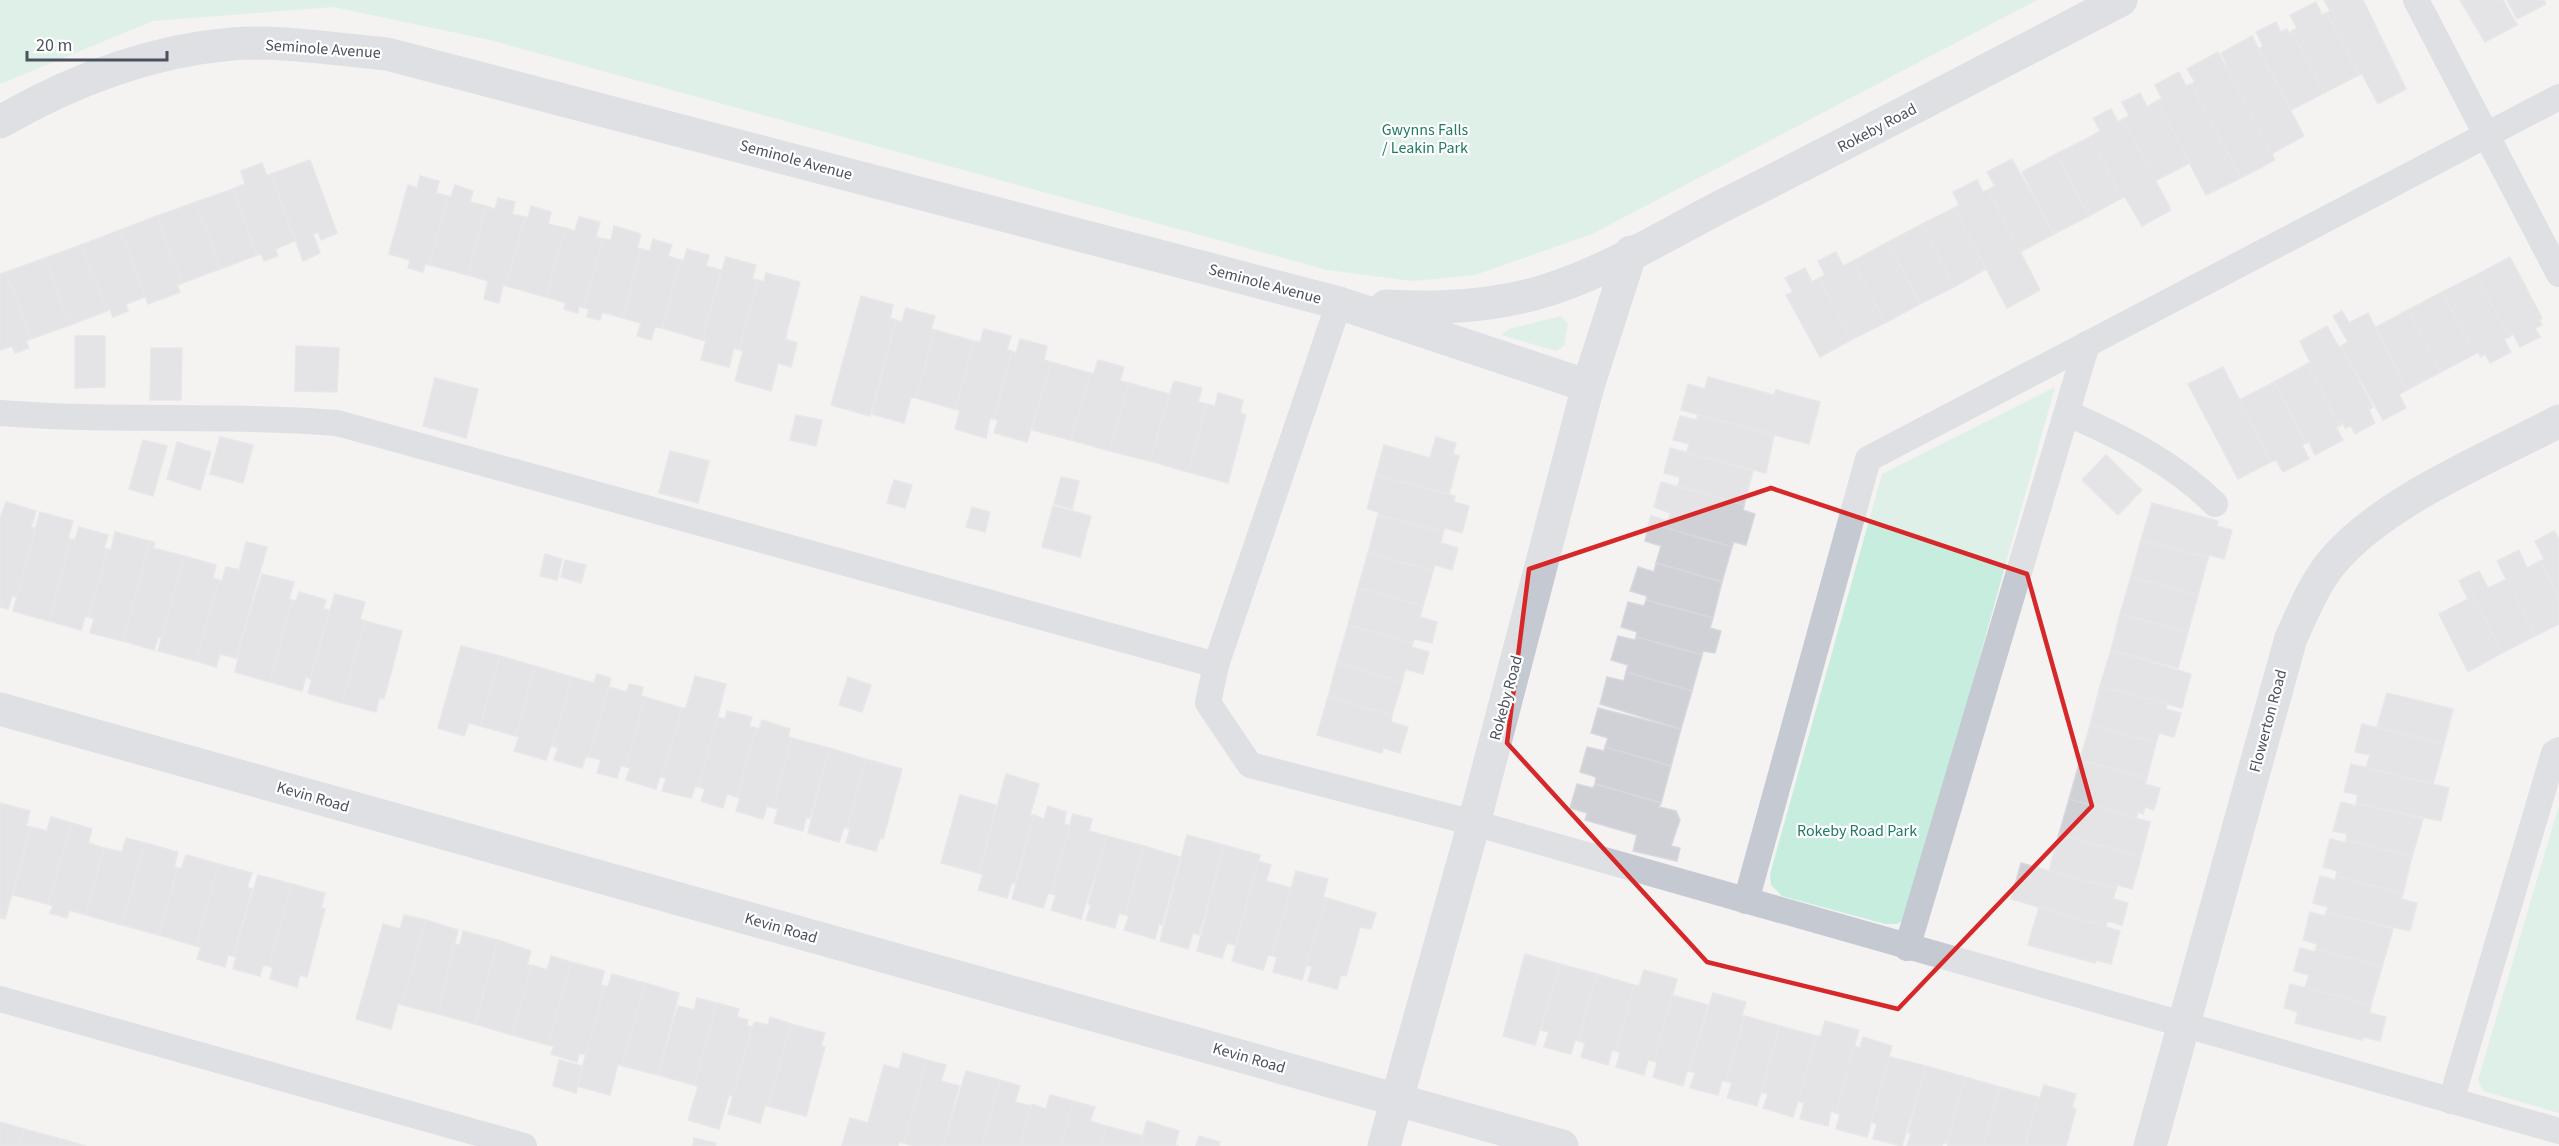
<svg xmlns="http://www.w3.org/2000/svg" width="2559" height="1146" font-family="'Source Sans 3',sans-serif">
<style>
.green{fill:#c6eddd}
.building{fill:#d0d1d6;stroke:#d7d7dd;stroke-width:1.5}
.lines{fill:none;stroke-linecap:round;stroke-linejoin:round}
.lane{stroke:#c5c9d2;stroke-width:26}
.street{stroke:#c5c9d2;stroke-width:33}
.marked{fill:none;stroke:#d62828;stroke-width:4.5;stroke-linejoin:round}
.labels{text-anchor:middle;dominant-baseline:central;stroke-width:4.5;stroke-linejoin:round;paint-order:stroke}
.street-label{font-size:16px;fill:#4b515e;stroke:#fff}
.park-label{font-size:16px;fill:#207b60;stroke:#fff}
</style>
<rect width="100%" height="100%" fill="#f4f3f2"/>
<!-- green -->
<g class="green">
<path d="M0 0H2037L1592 234 1475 275 1413 281 1327 270 490 40 333 7 153 21 0 84Z"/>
<path d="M1561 316 1568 324 1564 346 1556 351 1501 335 1509 329Z"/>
<path d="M2055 387 1907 918 1897 924H1885L1782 896 1771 885 1770 874 1882 474Z"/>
<path d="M2559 805V1113L2483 1091 2478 1080Z"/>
</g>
<!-- building -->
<g class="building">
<path d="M2324 0H2363L2406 89 2378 104 2362 74 2359 75 2327 13 2330 11Z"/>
<path d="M2460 0H2503L2517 25 2485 42Z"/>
<path d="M2507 0H2544L2546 4 2517 19Z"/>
<path d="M2316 2 2322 15 2327 13 2359 75 2324 93 2292 31 2297 28 2290 15Z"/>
<path d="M2276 22 2281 32 2287 29 2289 33 2292 31 2324 93 2291 110 2259 49 2263 46 2256 32Z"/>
<path d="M2252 36 2304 136 2271 154 2225 66 2227 65 2221 53Z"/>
<path d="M2218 52 2275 160 2241 178 2191 84 2195 82 2187 69Z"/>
<path d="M2179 72 2186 86 2191 84 2241 178 2206 195 2157 101 2162 99 2155 85Z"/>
<path d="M2140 93 2147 107 2157 101 2190 163 2155 181 2123 119 2129 116 2122 102Z"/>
<path d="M2111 109 2118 122 2123 119 2171 210 2142 226 2125 197 2122 198 2090 137 2100 131 2093 118Z"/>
<path d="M2090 137 2122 198 2089 216 2056 154Z"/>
<path d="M2056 154 2089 216 2054 234 2022 172Z"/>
<path d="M2012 159 2054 234 2020 252 1988 190 1995 186 1987 172Z"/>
<path d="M310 160 337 233 321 240 318 232 313 234 320 253 303 261 271 174Z"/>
<path d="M262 163 267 176 271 174 295 241 275 249 278 256 264 261 261 254 257 255 233 189 245 184 241 171Z"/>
<path d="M420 176 439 181 436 193 448 196 429 265 425 264 423 272 408 268 410 260 389 254 408 185 417 188Z"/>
<path d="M1977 180 1983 192 1988 190 2040 290 2007 308 1954 208 1959 205 1953 192Z"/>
<path d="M455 185 473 191 470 202 486 206 468 275 429 265 448 196 451 197Z"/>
<path d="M233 189 257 255 220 269 196 202Z"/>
<path d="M498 198 515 202 512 214 525 217 506 286 503 285 499 303 484 299 488 281 468 275 486 206 495 209Z"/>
<path d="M196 202 220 269 182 283 157 216Z"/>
<path d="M531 206 551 212 548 224 565 228 546 297 506 286 525 217 528 218Z"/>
<path d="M1954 208 1986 269 1954 287 1922 224Z"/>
<path d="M157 216 182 283 177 285 180 292 148 304 120 230Z"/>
<path d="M579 217 600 222 596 237 603 239 584 308 579 306 578 313 564 309 566 303 546 297 565 228 575 231Z"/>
<path d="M1922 224 1954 287 1920 304 1888 242Z"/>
<path d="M614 226 641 234 637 248 641 249 623 318 602 312 600 320 587 317 589 309 584 308 603 239 611 240Z"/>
<path d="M120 230 145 297 126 304 128 311 113 317 110 309 107 311 81 245Z"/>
<path d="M653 239 672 245 668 256 681 260 662 328 655 327 651 340 637 336 641 323 623 318 641 249 650 251Z"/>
<path d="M1888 242 1920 304 1885 323 1853 261Z"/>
<path d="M81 245 107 311 70 325 45 258Z"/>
<path d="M687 249 709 255 706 266 721 270 702 340 662 328 681 260H684Z"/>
<path d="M1836 252 1843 266 1853 261 1885 323 1851 340 1819 278 1825 275 1818 261Z"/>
<path d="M726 257 756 265 752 279 758 280 739 350 734 348 729 367 701 360 706 340H702Z"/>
<path d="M2510 257 2542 318 2539 320 2542 325 2535 328 2540 337 2520 347 2513 334 2509 337 2476 275Z"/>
<path d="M45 258 70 325 31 339 6 272Z"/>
<path d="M1805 268 1812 282 1819 278 1851 340 1820 357 1786 295 1793 292 1785 278Z"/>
<path d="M6 272 31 339 26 341 29 348 15 353 12 346 0 350V274Z"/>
<path d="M766 273 800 282 785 339 797 343 791 367 778 363 771 391 735 381 743 351 739 350 758 280 764 282Z"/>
<path d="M2476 275 2509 337 2504 339 2511 352 2490 363 2485 354 2481 357 2478 352 2475 354 2442 292Z"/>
<path d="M2442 292 2475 354 2441 372 2408 310Z"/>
<path d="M861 296 893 305 890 318 896 320 870 416 831 405Z"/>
<path d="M906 308 935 316 931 329 935 330 916 398 911 397 904 423 872 414 896 320 902 322Z"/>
<path d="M2408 310 2441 372 2407 390 2376 327Z"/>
<path d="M2342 311 2349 323 2368 313 2407 390 2399 394 2406 408 2383 420 2341 346 2348 342 2333 316Z"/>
<path d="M2327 326 2339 347 2341 346 2373 407 2369 410 2375 423 2355 434 2351 426 2345 428 2343 423 2340 426 2307 364 2310 362 2300 341Z"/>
<path d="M984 329 1011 336 1007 350 1012 351 994 419 990 418 986 438 955 429 960 410 955 409 974 341 980 342Z"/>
<path d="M935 330 974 341 955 409 916 398Z"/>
<path d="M75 336H105V387L75 388Z"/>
<path d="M1020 339 1047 346 1044 360 1051 362 1027 442 994 433 998 420 994 419 1012 351 1016 353Z"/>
<path d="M296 346 339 348 337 392 295 391Z"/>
<path d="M151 348H182L181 400H150Z"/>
<path d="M1098 360 1124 367 1120 381 1129 383 1110 451 1071 440 1090 373H1094Z"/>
<path d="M1051 362 1090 373 1071 440 1032 430Z"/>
<path d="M2307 364 2340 426 2336 427 2343 440 2315 455 2309 442 2306 443 2274 382Z"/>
<path d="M2223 367 2271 462 2238 479 2188 384Z"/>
<path d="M1708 377 1774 395 1776 390 1820 402 1809 444 1681 410 1688 384 1705 389Z"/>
<path d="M435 378 478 389 466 438 423 426Z"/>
<path d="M1174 381 1202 388 1198 402 1207 404 1188 472 1150 461Z"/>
<path d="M2274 382 2306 443 2302 445 2309 459 2283 472 2276 460 2271 462 2239 400Z"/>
<path d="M1129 383 1169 394 1150 461 1110 451Z"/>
<path d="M1218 393 1243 400 1240 413 1246 415 1228 483 1188 472 1207 404 1215 406Z"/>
<path d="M796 415 822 420 816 446 790 440Z"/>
<path d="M1698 415 1774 435 1766 473 1687 453 1689 444 1673 440 1680 416 1696 420Z"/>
<path d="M220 437 253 445 243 483 210 474Z"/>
<path d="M1436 437 1456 443 1453 454 1459 456 1449 494 1376 475 1384 445 1430 458Z"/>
<path d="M143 440 167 446 153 496 129 489Z"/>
<path d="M177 442 211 452 200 490 167 479Z"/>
<path d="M1670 448 1753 471 1744 505 1678 486 1680 477 1664 473Z"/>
<path d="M670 451 709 461 698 503 659 493Z"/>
<path d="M2106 455 2142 490 2118 515 2082 480Z"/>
<path d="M1376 475 1455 496 1454 502 1469 506 1462 533 1445 528 1443 532 1378 515 1379 512 1367 509Z"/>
<path d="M1061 477 1079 481 1072 509 1054 504Z"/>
<path d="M894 480 912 485 905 508 887 503Z"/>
<path d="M1661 482 1744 505 1743 510 1755 514 1746 545 1734 542 1732 547 1649 523 1651 516 1668 521 1670 513 1654 507Z"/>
<path d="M6 502 36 511 31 527 36 529 17 597 12 596 8 609 0 607V519Z"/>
<path d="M2152 503 2218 521 2217 526 2232 530 2224 559 2209 555 2208 558 2141 540Z"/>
<path d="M1053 506 1091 516 1080 557 1042 547Z"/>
<path d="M972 507 990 512 985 532 966 527Z"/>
<path d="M40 512 73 521 68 538 71 539 49 621 13 611Z"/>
<path d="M1378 515 1443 532 1441 543 1458 548 1452 570 1435 565 1433 571 1368 553Z"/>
<path d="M1649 523 1732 547 1722 582 1656 563 1661 546 1645 541Z"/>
<path d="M79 527 108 535 104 548 108 549 89 617 85 616 81 630 49 621 71 539 75 540Z"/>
<path d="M2554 531 2559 539V598L2540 561 2544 559 2535 541Z"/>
<path d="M115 532 150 541 123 641 90 633 94 619 89 617 108 549 111 550Z"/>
<path d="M2141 540 2208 558 2198 595 2131 577Z"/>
<path d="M150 541 155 543 153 548 184 556 162 638 158 637 154 650 123 641Z"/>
<path d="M246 542 267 547 236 658 220 654 216 667 196 661 219 580 222 581 226 567 239 570Z"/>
<path d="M2519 550 2527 568 2540 561 2559 598V624L2535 636 2497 561Z"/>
<path d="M1368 553 1433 571 1423 606 1358 588Z"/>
<path d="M545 554 562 559 557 580 540 576Z"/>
<path d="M184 556 216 565 213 578 219 580 196 661 158 651Z"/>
<path d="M565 560 586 565 581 583 561 577Z"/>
<path d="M1656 563 1722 582 1713 618 1646 600 1647 596 1630 591 1638 567 1654 572Z"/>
<path d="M2479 571 2488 588 2507 579 2535 636 2502 653 2464 578Z"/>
<path d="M262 574 294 582 289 599 292 600 270 682 235 672 238 659 236 658Z"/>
<path d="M2131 577 2198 595 2188 632 2120 614Z"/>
<path d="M2464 578 2502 653 2468 672 2439 614 2468 599 2459 581Z"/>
<path d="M1358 588 1423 606 1420 617 1437 622 1432 643 1414 639 1413 643 1348 625Z"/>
<path d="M299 592 326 600 323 609 329 610 310 679 306 677 302 691 270 682 292 600 296 601Z"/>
<path d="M335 594 365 602 360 619 365 621 342 703 308 693 312 679H310Z"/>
<path d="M1646 600 1713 618 1710 628 1721 631 1715 653 1703 651 1702 655 1636 637 1637 632 1621 627 1628 602 1644 606Z"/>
<path d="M2120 614 2188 632 2178 668 2111 650Z"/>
<path d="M365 621 402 631 384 699 379 698 376 712 342 703Z"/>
<path d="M1348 625 1413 643 1412 647 1429 652 1423 674 1405 669 1402 682 1337 663Z"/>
<path d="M1618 636 1635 640 1636 637 1702 655 1692 691 1626 672 1628 665 1611 660Z"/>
<path d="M461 646 500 656 480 726 469 723 464 736 438 728Z"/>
<path d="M2111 650 2191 674 2182 708 2100 686Z"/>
<path d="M500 656 535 666 516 736 480 726Z"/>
<path d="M1337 663 1402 682 1392 715 1328 697Z"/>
<path d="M535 666 572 677 553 746H551L546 760 514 751 519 737 516 736Z"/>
<path d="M1626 672 1692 691 1681 729 1600 704 1607 677 1624 681Z"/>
<path d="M597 674 611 678 589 757 586 756 582 768 554 760 558 748 553 746 572 677 594 683Z"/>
<path d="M695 676 726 684 699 787 695 786 691 798 662 791 666 778 662 777 682 708H686Z"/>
<path d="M848 677 871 685 862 712 839 705Z"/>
<path d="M629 684 643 687 641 696 645 697 626 767 621 765 617 778 597 773 601 760 589 757 609 687 627 692Z"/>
<path d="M2100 686 2167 704 2166 709 2181 713 2174 737 2159 733 2156 743 2090 725Z"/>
<path d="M2387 693 2453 709 2444 744 2377 727Z"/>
<path d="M645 697 682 708 662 777 660 776 656 789 626 780 630 768 626 767Z"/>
<path d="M1328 697 1392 715 1391 722 1408 727 1400 753 1383 748 1382 753 1317 735Z"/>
<path d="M1598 708 1681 729 1671 766 1605 747 1608 738 1591 733Z"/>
<path d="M727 711 752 717 749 726 756 728 737 797 727 794 723 808 701 801 705 789 699 787 717 717 725 719Z"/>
<path d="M762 720 790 729 788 737 792 738 773 808 767 806 763 819 736 811 740 799 737 797 756 728 759 729Z"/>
<path d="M2362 724 2444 744 2433 784 2366 768 2370 755 2355 752Z"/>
<path d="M2090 725 2156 743 2147 778 2080 760Z"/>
<path d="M792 738 829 748 810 818 806 817 803 831 774 823 778 809 773 808Z"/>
<path d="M1587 747 1604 751 1605 747 1671 766 1661 803 1595 784 1596 777 1580 772Z"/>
<path d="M829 748 866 759 847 828 844 827 839 842 808 833Z"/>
<path d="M866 759 902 769 883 839 880 838 876 851 846 843 850 829 847 828Z"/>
<path d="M2080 760 2147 778 2145 784 2160 788 2154 810 2145 807 2143 814 2138 812 2136 818 2069 799Z"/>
<path d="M2351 764 2449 788 2441 821 2356 803 2358 795 2344 792Z"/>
<path d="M1006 774 1039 784 1030 815H1034L1016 878 1015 884 1012 882 1007 898 978 890 983 875 979 873Z"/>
<path d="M1577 784 1593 788 1595 784 1661 803 1659 807 1676 811 1680 820 1671 846 1680 848 1677 861 1633 851 1637 835 1585 820 1587 813 1570 808Z"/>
<path d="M960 795 996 805 979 873 941 863Z"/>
<path d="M2069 799 2150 822 2141 857 2059 834Z"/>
<path d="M2341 802 2356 806V803L2423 819 2412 857 2346 840 2347 834 2333 831Z"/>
<path d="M0 803 30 811 26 826 31 827 5 919 0 918Z"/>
<path d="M1048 806 1066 812 1064 824 1070 826 1051 894 1048 893 1043 908 1012 899 1034 815 1044 819Z"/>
<path d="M1073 814 1092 819 1089 831 1107 836 1081 919 1051 910 1056 895 1051 894Z"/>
<path d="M51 817 72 823 48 904 13 895 31 827 47 831Z"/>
<path d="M72 823 92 829 88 843 104 848 86 915 69 910 67 918 50 913 53 906 48 904Z"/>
<path d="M2059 834 2141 857 2132 889 2117 885 2116 889 2049 871Z"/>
<path d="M1187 835 1224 845 1199 935 1193 933 1188 949 1160 941Z"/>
<path d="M1107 836 1144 846 1125 915 1119 913 1115 928 1086 920 1091 905 1088 904Z"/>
<path d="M126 838 145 843 122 925 86 915 104 848 122 852Z"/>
<path d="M2330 839 2346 843V840L2412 857 2403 893 2336 877 2337 871 2323 867Z"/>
<path d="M145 843 178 852 174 867 178 868 159 935 122 925Z"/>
<path d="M1224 845 1260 855 1235 945 1227 943 1222 958 1197 951Z"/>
<path d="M1144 846 1180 857 1162 925 1159 924 1155 939 1124 930 1129 916 1125 915Z"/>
<path d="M186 855 219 864 196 946 159 935 178 868 181 869Z"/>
<path d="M1258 861 1271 865 1266 881 1291 888 1272 956 1268 955 1263 970 1232 961Z"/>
<path d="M2021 863 2116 889 2113 899 2128 903 2122 925 2107 921 2106 927 2011 899Z"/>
<path d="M219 864 252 873 247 887 252 889 233 956 228 955 225 967 197 959 201 947 196 946Z"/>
<path d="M1296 871 1328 879 1323 897 1327 898 1302 980 1273 972 1277 957 1272 956Z"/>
<path d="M258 875 292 884 269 966 263 965 260 976 233 969 236 957 233 956Z"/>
<path d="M2320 876 2335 880 2336 877 2403 893 2401 899 2417 903 2410 931 2326 912 2328 907 2313 903Z"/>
<path d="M292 884 325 893 321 908 325 909 307 977 300 975 297 987 270 979 273 968 269 966Z"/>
<path d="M1327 898 1376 913 1371 929 1360 927 1346 976 1341 975 1337 989 1308 981 1312 967 1306 965Z"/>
<path d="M2039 907 2120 931 2111 964 2096 960 2095 963 2028 945Z"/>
<path d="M2310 912 2325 916 2326 912 2393 929 2382 967 2316 949 2317 944 2303 940Z"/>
<path d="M404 915 426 920 402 1005 398 1003 391 1029 356 1019 383 924 400 929Z"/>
<path d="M426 920 458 930 438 1014 402 1005Z"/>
<path d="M463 931 498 940 475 1024 438 1014 454 944 460 945Z"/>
<path d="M498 940 531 951 527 965H532L512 1035 475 1024Z"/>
<path d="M2300 948 2315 952 2316 949 2382 967 2371 1005 2305 988 2309 975 2294 971Z"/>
<path d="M1525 954 1560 964 1535 1045 1503 1036Z"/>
<path d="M551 956 571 962 548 1045 512 1035 532 965 547 970Z"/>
<path d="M571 962 604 971 601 985 605 986 586 1055 579 1053 577 1062 551 1054 554 1046 548 1045Z"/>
<path d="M1560 964 1597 974 1578 1041 1575 1040 1571 1054 1544 1047 1549 1032 1541 1030Z"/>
<path d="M1644 970 1677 979 1654 1061 1648 1060 1644 1075 1616 1067 1620 1053 1616 1051 1634 985 1639 986Z"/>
<path d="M612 974 645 983 622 1066 618 1064 610 1095 577 1086 605 986 608 987Z"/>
<path d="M1597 974 1634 985 1616 1051 1612 1050 1608 1065 1581 1057 1585 1043 1578 1041Z"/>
<path d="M645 983 679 993 658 1075 622 1066Z"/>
<path d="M2290 984 2371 1005 2370 1013 2386 1017 2380 1041 2363 1037 2362 1040 2295 1023 2298 1012 2284 1008Z"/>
<path d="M1713 993 1746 1002 1742 1015 1745 1016 1726 1081H1722L1718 1095 1690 1088 1695 1073 1689 1071Z"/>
<path d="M1672 995 1708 1005 1689 1071H1687L1683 1086 1653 1077 1657 1063 1654 1061Z"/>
<path d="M697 998 717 1003 694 1085 658 1075 678 1006 694 1010Z"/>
<path d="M717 1003 739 1009 737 1017 748 1020 747 1026 752 1027 733 1096 729 1095 719 1129 688 1120 698 1087 694 1085Z"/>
<path d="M1745 1016 1780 1026 1757 1106 1727 1098 1732 1083 1726 1081Z"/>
<path d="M770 1017 791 1024 768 1106 765 1105 760 1123 728 1114 752 1027 755 1022 768 1025Z"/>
<path d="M1825 1021 1859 1030 1836 1113 1831 1111 1828 1126 1800 1119 1804 1103 1797 1101 1817 1036H1821Z"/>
<path d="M791 1024 825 1033 821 1046 825 1047 806 1116 768 1106Z"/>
<path d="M1780 1026 1817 1036 1793 1117 1763 1108 1768 1094 1761 1092Z"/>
<path d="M1863 1037 1892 1046 1867 1137 1836 1129 1840 1114 1836 1113 1854 1046 1860 1048Z"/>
<path d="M903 1053 927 1060 904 1143 899 1142 898 1146H842L850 1118 868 1123 884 1065 899 1069Z"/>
<path d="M1890 1057 1926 1066 1902 1146 1873 1139 1877 1124 1871 1122Z"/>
<path d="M559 1060 582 1066 576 1093 553 1086Z"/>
<path d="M927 1060 946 1065 941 1081 959 1086 943 1146H914L904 1143Z"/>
<path d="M1926 1066 1965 1077 1947 1143H1943L1942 1146H1907L1911 1134 1908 1133Z"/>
<path d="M966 1071 1000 1080 982 1146H943Z"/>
<path d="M1965 1077 2000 1087 1983 1146H1948L1947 1143Z"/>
<path d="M1000 1080 1020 1086 1015 1102 1031 1106 1020 1146H982Z"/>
<path d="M2044 1085 2076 1094 2072 1107 2076 1109 2066 1146H2025L2038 1097 2040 1098Z"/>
<path d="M2000 1087 2038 1097 2025 1146H1983Z"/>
<path d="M1050 1095 1073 1101 1061 1146H1020L1032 1104 1046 1109Z"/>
<path d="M1073 1101 1095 1107 1090 1121 1106 1126 1100 1146H1061Z"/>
<path d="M1147 1121 1179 1131 1175 1145 1179 1146H1140Z"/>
<path d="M0 1122 24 1129 19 1146H0Z"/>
<path d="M1106 1126 1143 1136 1140 1146H1100Z"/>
<path d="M24 1129 61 1139 59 1146H19Z"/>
<path d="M1199 1136 1220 1142 1219 1146H1196Z"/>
<path d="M694 1138 716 1143 715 1146H693Z"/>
<path d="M61 1139 86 1146H59Z"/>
</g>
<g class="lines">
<!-- lane -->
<g class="lane">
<path d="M2416 0 2559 274"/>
<path d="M0 413C112 422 225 414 337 423L1216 665 1208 703 1250 765 1474 823 2559 1131"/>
<path d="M2067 413C2121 437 2173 462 2215 504"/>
<path d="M1216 665 1339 303"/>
<path d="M1746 901 1868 459 2559 97"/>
<path d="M1907 948 2087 344"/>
<path d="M0 999 524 1146"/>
<path d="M2451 1101 2554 753 2559 750"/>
</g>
<!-- street -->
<g class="street">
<path d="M0 122C71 81 150 51 232 44 278 40 340 50 387 54L1339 303 1588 386"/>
<path d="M1386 306C1437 309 1484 307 1534 294 1600 276 1662 237 1722 206 1856 139 1988 69 2121 0"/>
<path d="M0 709 1562 1146"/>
<path d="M1384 1146 1474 823 1588 386 1631 252"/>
<path d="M2150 1146 2291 638C2303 612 2314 584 2333 561 2385 500 2488 459 2559 421"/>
</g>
</g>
<!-- marked area -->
<path d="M0 0H2559V1146H0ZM1771 488 2027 574 2092 806 1898 1009 1707 962 1507 743 1529 569Z" fill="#f4f3f2" fill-opacity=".55" fill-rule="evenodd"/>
<path class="marked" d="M1771 488 2027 574 2092 806 1898 1009 1707 962 1507 743 1529 569Z"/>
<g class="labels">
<!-- street labels -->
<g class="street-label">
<text transform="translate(323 49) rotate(4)">Seminole Avenue</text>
<text transform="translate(1877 128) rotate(-28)">Rokeby Road</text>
<text transform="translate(796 160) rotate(15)">Seminole Avenue</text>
<text transform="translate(1265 284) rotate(15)">Seminole Avenue</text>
<text transform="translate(1506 698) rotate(-75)">Rokeby Road</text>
<text transform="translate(2268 721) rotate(-75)">Flowerton Road</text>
<text transform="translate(313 797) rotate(16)">Kevin Road</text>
<text transform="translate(781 928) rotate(16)">Kevin Road</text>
<text transform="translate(1249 1058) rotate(16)">Kevin Road</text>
</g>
<!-- park labels -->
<g class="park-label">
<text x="1425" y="130">Gwynns Falls<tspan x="1425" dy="18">/ Leakin Park</tspan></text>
<text x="1857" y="831">Rokeby Road Park</text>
</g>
</g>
<!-- scale -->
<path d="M27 51v9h140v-9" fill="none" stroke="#4b515e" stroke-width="3"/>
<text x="36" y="51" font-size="18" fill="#4b515e" stroke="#ffffff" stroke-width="4.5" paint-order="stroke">20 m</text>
</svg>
